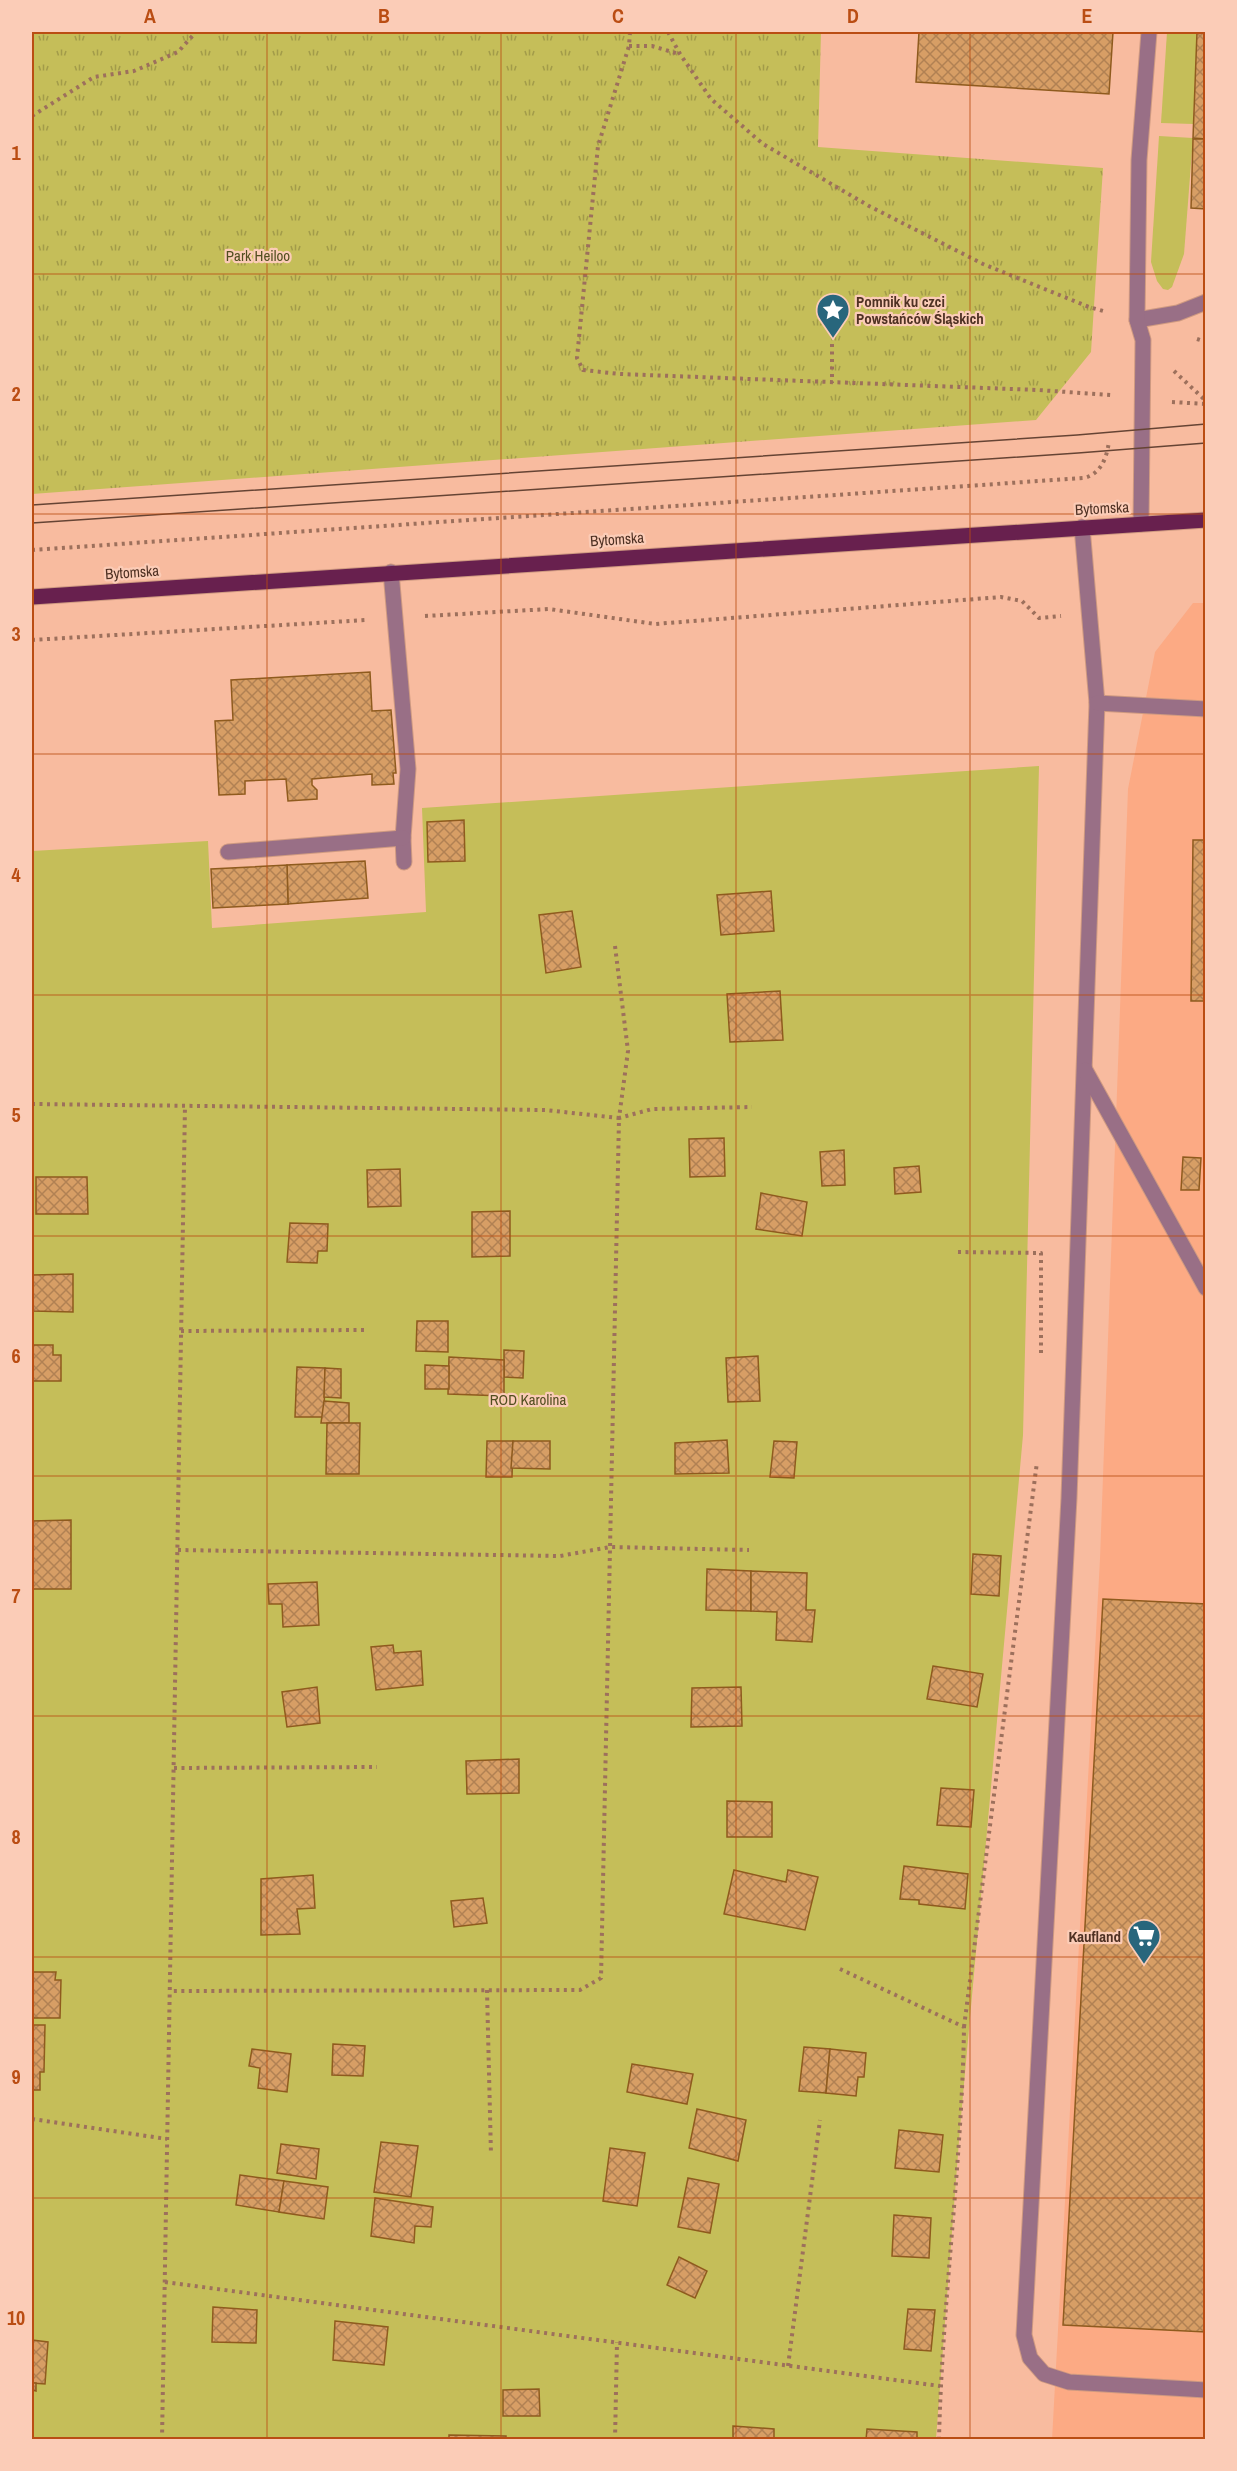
<svg xmlns="http://www.w3.org/2000/svg" width="1237" height="2471" font-family="'Archivo Narrow',sans-serif">
<style>
.built{fill:#fcaa84}
.green{fill:#c5be59}
.park{fill:url(#park-tufts)}
.building{fill:url(#building-cross-hatch);stroke:#8f5b1e;stroke-width:1.5}
.lines{fill:none;stroke-linecap:round;stroke-linejoin:round}
.minor-casing{stroke:#cf9a81;stroke-width:17}
.major-casing{stroke:#cf9a81;stroke-width:17}
.path{stroke:#9d705c;stroke-width:4;stroke-dasharray:3 4.5;stroke-linecap:butt}
.minor{stroke:#996f86;stroke-width:15}
.major{stroke:#68204e;stroke-width:15}
.tram{stroke:#664434;stroke-width:1.5}
.grid{fill:none;stroke:#ba4d13;stroke-width:1.5;stroke-opacity:0.55}
.labels{text-anchor:middle;dominant-baseline:central;stroke-width:4.5;stroke-linejoin:round;paint-order:stroke}
.park-label{font-size:15px;fill:#514e1f;stroke:#fbccb7}
.poi-label{font-size:15px;font-weight:bold;fill:#4f3123;stroke:#fbccb7;text-anchor:start}
.street-label{font-size:15px;fill:#4f3123;stroke:#fbccb7}
.neatline{fill:none;stroke:#ba4d13;stroke-width:2}
.grid-label{font-size:20px;text-anchor:middle;font-weight:bold;fill:#ba4d13}
</style>
<defs>
<pattern id="park-tufts" width="24" height="20" patternUnits="userSpaceOnUse" patternTransform="scale(1.5)"><rect width="24" height="20" fill="#c5be59"/><path d="M3 7l-1-3M5 7V3M7 7l1-3M15 17l-1-3M17 17v-4M19 17l1-3" fill="none" stroke="#a29b49"/></pattern>
<pattern id="building-cross-hatch" width="8" height="8" patternUnits="userSpaceOnUse" patternTransform="scale(1.5)"><rect width="8" height="8" fill="#d79e65"/><path d="M0 0l8 8M0 8l8-8" fill="none" stroke="#b18153"/></pattern>
</defs>
<rect width="100%" height="100%" fill="#f8bb9f"/>
<!-- built -->
<path class="built" d="M1193 603H1205V2439L1052 2440 1100 1559 1128 789 1155 652Z"/>
<!-- green -->
<g class="green">
<path d="M1167 32H1197L1193 124 1161 123Z"/>
<path d="M1159 136 1193 138 1184 254 1172 287 1168 290 1163 289 1157 281 1151 262Z"/>
<path d="M1039 766 1023 1435 960 2128 936 2439 32 2440V851L208 841 212 928 426 912 422 808Z"/>
</g>
<!-- park -->
<path class="park" d="M32 32H821L818 147 1103 168 1091 352 1036 420 32 494Z"/>
<!-- building -->
<g class="building">
<path d="M919 32H1113L1109 94 916 82Z"/>
<path d="M1197 32H1206V139L1193 138Z"/>
<path d="M1193 139H1206V209L1191 208Z"/>
<path d="M370 672 372 711 391 710 396 773H393L394 784 372 785V774L312 779V785L317 790V799L288 801 286 779 245 781V794L219 795 215 721 233 720 231 680Z"/>
<path d="M464 820 465 861 428 862 427 822Z"/>
<path d="M1193 840H1206V1001H1191Z"/>
<path d="M365 861 368 898 288 904 287 865Z"/>
<path d="M287 865 288 904 213 908 211 869Z"/>
<path d="M771 891 774 931 721 935 717 895Z"/>
<path d="M572 911 581 967 546 973 539 915Z"/>
<path d="M780 991 783 1040 730 1042 727 994Z"/>
<path d="M724 1138 725 1176 690 1177 689 1139Z"/>
<path d="M844 1150 845 1185 822 1186 820 1152Z"/>
<path d="M1183 1157 1201 1158 1199 1190H1181Z"/>
<path d="M919 1166 921 1192 895 1194 894 1168Z"/>
<path d="M400 1169 401 1206 368 1207 367 1170Z"/>
<path d="M36 1177H87L88 1214H36Z"/>
<path d="M761 1193 807 1202 802 1236 756 1229Z"/>
<path d="M510 1211V1256L472 1257V1212Z"/>
<path d="M290 1223 328 1224 327 1251H318L317 1263 287 1262Z"/>
<path d="M73 1274V1312L33 1311V1275Z"/>
<path d="M417 1321H448V1352L416 1351Z"/>
<path d="M32 1345H53V1355H61V1381H32Z"/>
<path d="M504 1350 524 1351 523 1378 504 1377Z"/>
<path d="M758 1356 760 1401 728 1402 726 1358Z"/>
<path d="M449 1357 504 1360V1396L448 1394Z"/>
<path d="M425 1365 449 1366V1389H425Z"/>
<path d="M297 1367 325 1368 324 1417H295Z"/>
<path d="M325 1368 341 1369V1398L324 1397Z"/>
<path d="M324 1401 349 1403V1423H321Z"/>
<path d="M327 1423H360L359 1474H326Z"/>
<path d="M727 1440 729 1473 675 1474V1443Z"/>
<path d="M487 1441H513L512 1477H486Z"/>
<path d="M513 1441H550V1469L511 1468Z"/>
<path d="M774 1441 797 1442 794 1478 770 1477Z"/>
<path d="M71 1520V1589H32V1521Z"/>
<path d="M973 1554 1001 1556 999 1596 971 1594Z"/>
<path d="M707 1569 751 1571V1611L706 1610Z"/>
<path d="M751 1571 807 1573 806 1610H815L812 1642 776 1640 777 1612 751 1611Z"/>
<path d="M317 1582 319 1625 283 1627 282 1604H269L268 1584Z"/>
<path d="M1103 1599 1206 1604V2332L1063 2325Z"/>
<path d="M393 1645 394 1653 421 1651 423 1685 376 1690 371 1647Z"/>
<path d="M933 1666 983 1674 977 1707 927 1699Z"/>
<path d="M317 1687 320 1723 287 1727 282 1692Z"/>
<path d="M741 1687 742 1726 691 1727 692 1688Z"/>
<path d="M519 1759V1793L467 1794 466 1761Z"/>
<path d="M941 1788 974 1790 971 1827 937 1825Z"/>
<path d="M727 1801 772 1802V1837H727Z"/>
<path d="M904 1866 968 1874 965 1909 919 1904V1900L900 1899Z"/>
<path d="M734 1870 786 1882 788 1870 818 1877 805 1930 724 1914Z"/>
<path d="M313 1875 315 1908 297 1909 300 1934 261 1935V1879Z"/>
<path d="M483 1898 487 1923 454 1927 451 1901Z"/>
<path d="M32 1972H56L55 1980H61L60 2018H32Z"/>
<path d="M32 2025H45L44 2072H40V2090H32Z"/>
<path d="M333 2044 365 2046 363 2076 332 2075Z"/>
<path d="M804 2047 830 2049 826 2093 799 2091Z"/>
<path d="M252 2049 291 2054 287 2092 258 2088 260 2068 249 2066Z"/>
<path d="M830 2049 866 2053 864 2077H858L856 2096 826 2093Z"/>
<path d="M632 2064 693 2074 687 2104 627 2092Z"/>
<path d="M697 2109 746 2120 738 2161 689 2148Z"/>
<path d="M899 2130 943 2135 939 2172 895 2168Z"/>
<path d="M381 2142 418 2146 411 2197 374 2192Z"/>
<path d="M281 2144 319 2149 316 2179 277 2173Z"/>
<path d="M610 2148 645 2153 637 2206 603 2201Z"/>
<path d="M240 2175 284 2181 279 2212 236 2205Z"/>
<path d="M688 2178 719 2184 710 2233 678 2227Z"/>
<path d="M284 2181 328 2187 324 2219 279 2212Z"/>
<path d="M375 2198 433 2207 431 2227 415 2226 414 2243 371 2236Z"/>
<path d="M894 2215 931 2218 929 2258 892 2256Z"/>
<path d="M679 2257 707 2271 695 2298 667 2285Z"/>
<path d="M213 2307 257 2310 256 2343 212 2342Z"/>
<path d="M908 2309 935 2310 931 2351 904 2349Z"/>
<path d="M335 2321 388 2327 384 2365 333 2360Z"/>
<path d="M32 2340 48 2342 45 2384 32 2383Z"/>
<path d="M32 2383H36V2391L32 2390Z"/>
<path d="M539 2389 540 2416H503V2390Z"/>
<path d="M733 2426 774 2429V2440H733Z"/>
<path d="M867 2429 917 2432V2440H866Z"/>
<path d="M449 2435 506 2436V2440H449Z"/>
</g>
<g class="lines">
<!-- minor casing -->
<g class="minor-casing">
<g id="minor">
<path d="M1137 320 1178 313 1206 302"/>
<path d="M1141 524 1143 340 1137 320 1139 160 1149 32"/>
<path d="M1082 527 1097 703 1069 1498 1024 2335 1030 2358 1044 2374 1069 2382 1206 2390"/>
<path d="M391 572 408 769 403 838 404 862"/>
<path d="M1097 703 1206 709"/>
<path d="M228 852 403 838"/>
<path d="M1085 1070 1206 1288"/>
</g>
</g>
<!-- major casing -->
<g class="major-casing">
<path id="major" d="M32 597 1206 520"/>
</g>
<!-- path -->
<g class="path">
<path d="M630 32 629 46 598 146 577 358 583 370 620 374 1038 390 1111 395"/>
<path d="M668 32 680 54 711 99 763 144 869 206 983 264 1089 307 1107 312"/>
<path d="M629 46H652L679 54"/>
<path d="M32 116 94 77 134 71 178 52 196 32"/>
<path d="M1197 339 1206 342"/>
<path d="M832 344V383"/>
<path d="M1174 371 1206 401"/>
<path d="M1172 402 1206 404"/>
<path d="M32 550 1083 478C1101 475 1107 457 1109 441"/>
<path d="M425 616 549 609 655 624 1001 597 1022 601 1039 618 1061 616"/>
<path d="M32 640 366 620"/>
<path d="M615 946 628 1051 619 1118 652 1109 752 1107"/>
<path d="M32 1104 545 1110 619 1118 601 1978 580 1990 170 1991"/>
<path d="M958 1252 1041 1253V1353"/>
<path d="M181 1331 364 1330"/>
<path d="M178 1550 560 1556 610 1547 749 1550"/>
<path d="M174 1768 377 1767"/>
<path d="M840 1969 964 2027C962 2165 942 2302 939 2440"/>
<path d="M487 1990 491 2155"/>
<path d="M964 2027 1037 1462"/>
<path d="M32 2119 167 2139"/>
<path d="M165 2282 940 2386"/>
<path d="M788 2366 820 2120"/>
<path d="M162 2440 185 1106"/>
<path d="M615 2440 617 2342"/>
</g>
<!-- minor -->
<use href="#minor" class="minor"/>
<!-- major -->
<use href="#major" class="major"/>
<!-- tram -->
<g class="tram">
<path d="M32 505 1077 435 1206 424"/>
<path d="M32 523 1078 453 1206 443"/>
</g>
</g>
<!-- grid -->
<path class="grid" d="M267 32V2440M501 32V2440M736 32V2440M970 32V2440M32 274H1206M32 514H1206M32 754H1206M32 995H1206M32 1236H1206M32 1476H1206M32 1716H1206M32 1957H1206M32 2198H1206"/>
<!-- icons -->
<defs>
<g id="sight-pin" transform="scale(1.725)"><path d="M0 17L-7.5 6A9.5 9.5 0 1 1 7.5 6Z" fill="#28667c" stroke="#fbccb7"/><path d="M0-6L1.8-2.2L6-1.7L2.9 1.2L3.7 5.4L0 3.3L-3.7 5.4L-2.9 1.2L-6-1.7L-1.8-2.2Z" fill="#fff"/></g>
<g id="supermarket-pin" transform="scale(1.725)"><path d="M0 17L-7.5 6A9.5 9.5 0 1 1 7.5 6Z" fill="#28667c" stroke="#fbccb7"/><path d="M-6-5.5h2.5l.6 2H6L4.5 2H-2.5L-4.4-4H-6ZM-1.5 3.2a1.3 1.3 0 1 0 .1 0ZM3 3.2a1.3 1.3 0 1 0 .1 0Z" fill="#fff"/></g>
</defs>
<g fill-rule="evenodd">
<use href="#sight-pin" x="833" y="310"/>
<use href="#supermarket-pin" x="1144" y="1936"/>
</g>
<g class="labels">
<!-- park labels -->
<g class="park-label">
<text x="258" y="255">Park Heiloo</text>
<text x="528" y="1399">ROD Karolina</text>
</g>
<!-- poi labels -->
<g class="poi-label">
<text x="856" y="301">Pomnik ku czci<tspan x="856" dy="17">Powstańców Śląskich</tspan></text>
<text x="1121" y="1936" text-anchor="end">Kaufland</text>
</g>
<!-- street labels -->
<g class="street-label">
<text transform="translate(1102 508) rotate(-3)">Bytomska</text>
<text transform="translate(617 539) rotate(-4)">Bytomska</text>
<text transform="translate(132 572) rotate(-4)">Bytomska</text>
</g>
</g>
<!-- border -->
<rect width="1237" height="2471" fill="none" stroke="#fbccb7" stroke-width="66"/>
<rect x="33" y="33" width="1171" height="2405" class="neatline"/>
<g class="grid-label">
<text x="150" y="23">A</text>
<text x="384" y="23">B</text>
<text x="618" y="23">C</text>
<text x="853" y="23">D</text>
<text x="1087" y="23">E</text>
<text x="16" y="160">1</text>
<text x="16" y="401">2</text>
<text x="16" y="641">3</text>
<text x="16" y="882">4</text>
<text x="16" y="1122">5</text>
<text x="16" y="1363">6</text>
<text x="16" y="1603">7</text>
<text x="16" y="1844">8</text>
<text x="16" y="2084">9</text>
<text x="16" y="2325">10</text>
</g>
</svg>
